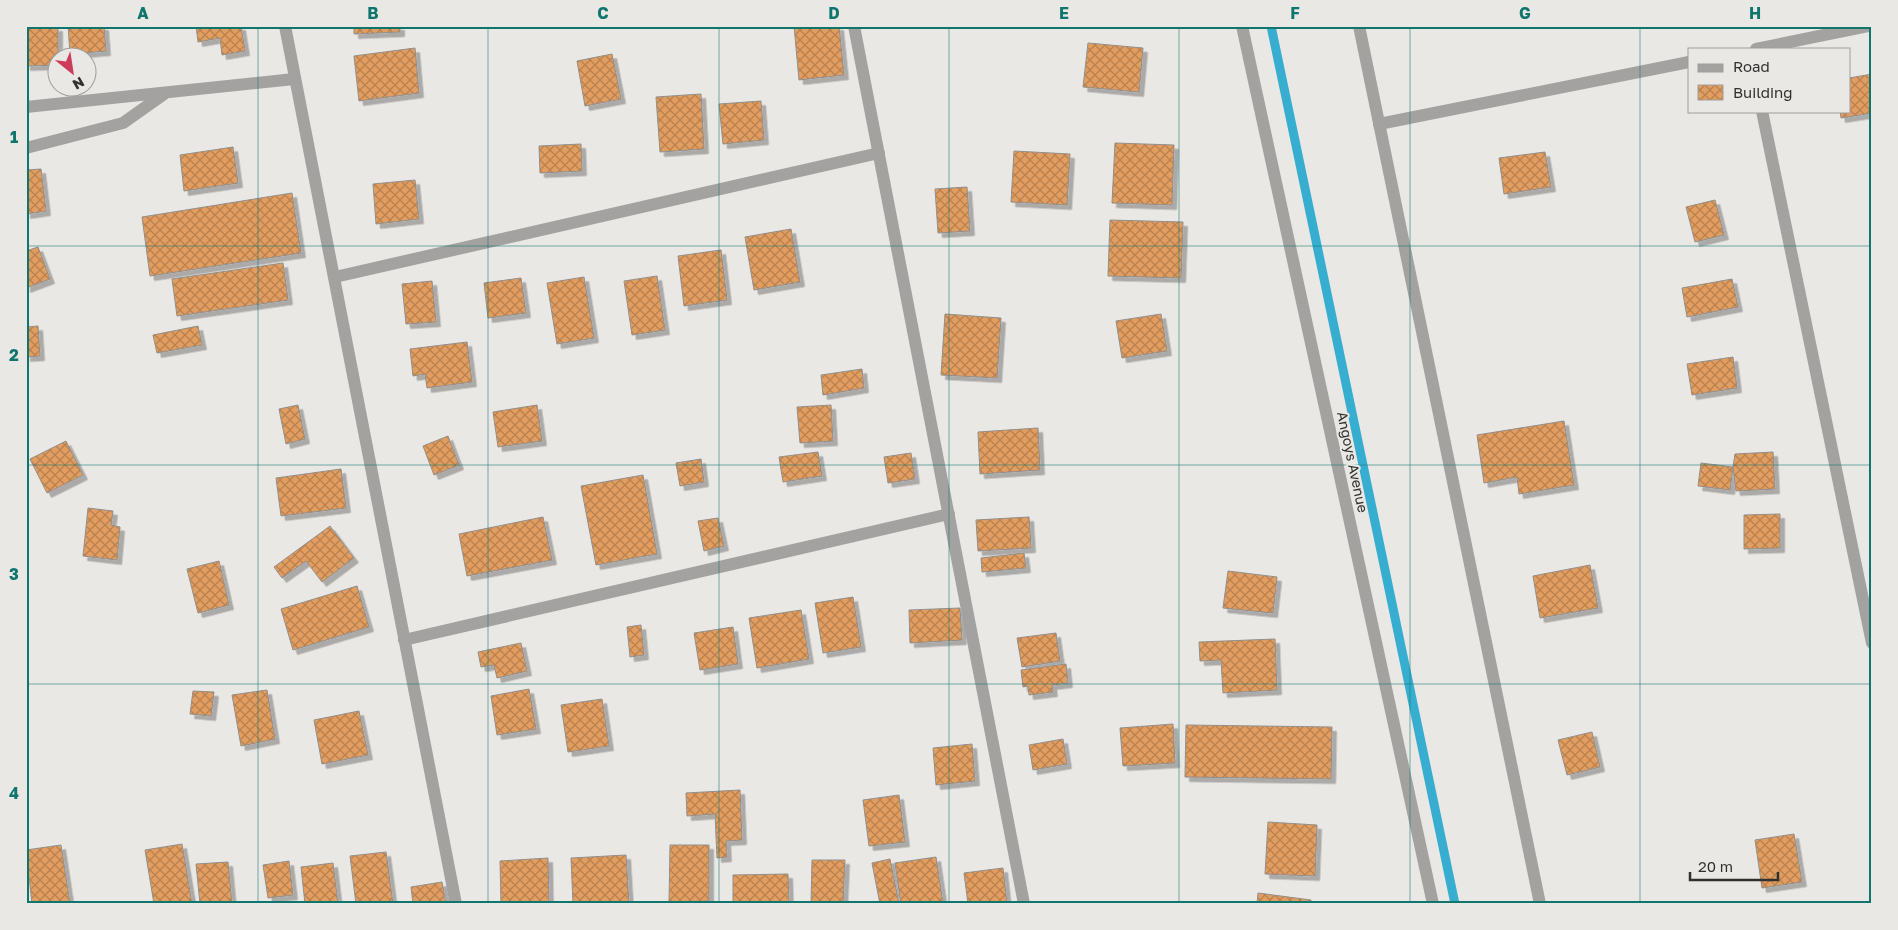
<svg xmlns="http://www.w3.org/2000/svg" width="1898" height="930" font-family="'Golos Text',sans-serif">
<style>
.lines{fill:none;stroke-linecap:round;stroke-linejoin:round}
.stream{stroke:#37aed0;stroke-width:9}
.building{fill:url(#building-cross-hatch);stroke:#918f8c;filter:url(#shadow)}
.minor{stroke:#a3a2a1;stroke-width:12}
.grid{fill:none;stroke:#0f766e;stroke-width:1;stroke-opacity:0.55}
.labels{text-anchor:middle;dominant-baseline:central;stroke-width:4;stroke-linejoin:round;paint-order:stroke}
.street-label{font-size:14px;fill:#31302f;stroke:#e9e8e5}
.neatline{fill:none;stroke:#0f766e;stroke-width:2}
.grid-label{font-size:16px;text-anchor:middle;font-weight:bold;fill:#0f766e}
</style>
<defs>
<pattern id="building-cross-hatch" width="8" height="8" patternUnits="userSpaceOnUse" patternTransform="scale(1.25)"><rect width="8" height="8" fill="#e29e60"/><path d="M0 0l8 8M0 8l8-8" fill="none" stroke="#b88150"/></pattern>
<filter id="shadow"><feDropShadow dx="4.5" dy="4.5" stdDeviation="0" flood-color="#0004"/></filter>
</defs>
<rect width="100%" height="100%" fill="#e9e8e5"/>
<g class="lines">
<!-- stream -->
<path class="stream" d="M1271 26 1455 904"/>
</g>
<!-- building -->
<g class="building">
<path d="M68 26H104L106 51 70 54Z"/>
<path d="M196 26H241L245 51 222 55 220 38 198 42Z"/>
<path d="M354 26H400V32L354 34Z"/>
<path d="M794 26H839L844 75 799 80Z"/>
<path d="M58 27V65L26 66V28Z"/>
<path d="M1088 43 1143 48 1139 92 1083 87Z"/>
<path d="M415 48 419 93 359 101 354 56Z"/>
<path d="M612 54 621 99 585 106 577 61Z"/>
<path d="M1872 74V113L1841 118 1840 111H1849V78Z"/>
<path d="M701 94 704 149 660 152 656 97Z"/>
<path d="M761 101 764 140 723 144 719 104Z"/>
<path d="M1115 143 1174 145 1172 205 1112 203Z"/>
<path d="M581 144 582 171 540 173 539 146Z"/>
<path d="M233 147 238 183 184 191 180 155Z"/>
<path d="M1014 151 1070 154 1067 205 1011 202Z"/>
<path d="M1545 152 1551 187 1504 194 1499 158Z"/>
<path d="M41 169 46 211 26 214V170Z"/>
<path d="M415 180 419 219 376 224 373 184Z"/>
<path d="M967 187 970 231 938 233 935 189Z"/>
<path d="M292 193 301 253 150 276 142 217Z"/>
<path d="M1715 200 1724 235 1695 242 1686 207Z"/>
<path d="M1110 220 1183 222 1181 278 1108 276Z"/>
<path d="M791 229 800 282 754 290 745 237Z"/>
<path d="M38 247 50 279 26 288V251Z"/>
<path d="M721 250 727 300 684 306 678 256Z"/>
<path d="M283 263 288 300 177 316 172 279Z"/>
<path d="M657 276 665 330 632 335 624 281Z"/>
<path d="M584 277 594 338 557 344 547 283Z"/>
<path d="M521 278 526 313 488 318 484 283Z"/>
<path d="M1732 279 1738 307 1687 317 1682 288Z"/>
<path d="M432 281 436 322 406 324 402 284Z"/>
<path d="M945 314 1001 318 997 378 941 375Z"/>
<path d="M1161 314 1167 351 1122 358 1116 321Z"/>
<path d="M38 326 40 356 26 357V327Z"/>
<path d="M198 326 202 345 157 353 153 335Z"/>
<path d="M467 342 472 382 427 388 425 374 413 376 410 349Z"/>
<path d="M1733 357 1737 388 1692 395 1687 364Z"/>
<path d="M862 369 864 388 823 395 821 375Z"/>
<path d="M298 405 305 439 286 444 279 409Z"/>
<path d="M537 405 542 441 498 447 493 412Z"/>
<path d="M831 405 833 441 800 443 797 407Z"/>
<path d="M1564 421 1574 485 1519 494 1517 477 1484 483 1477 435Z"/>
<path d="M1038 428 1040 470 980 474 978 432Z"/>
<path d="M448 436 459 465 434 475 423 446Z"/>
<path d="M66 441 83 475 47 493 30 459Z"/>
<path d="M818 452 822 476 783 482 779 457Z"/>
<path d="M1773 452 1775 489 1736 491 1733 467 1735 454Z"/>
<path d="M911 453 915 479 888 483 884 457Z"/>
<path d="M701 459 704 482 680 486 676 463Z"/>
<path d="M1701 463 1733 467 1730 490 1698 486Z"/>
<path d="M341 469 346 508 281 516 276 478Z"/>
<path d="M643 475 657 554 596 565 581 486Z"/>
<path d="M88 508 113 511 111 525 120 527 117 560 83 556Z"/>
<path d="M1780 514V548L1744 549V515Z"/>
<path d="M543 517 552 560 467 576 459 534Z"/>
<path d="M1029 517 1031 548 978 551 976 520Z"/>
<path d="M718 518 724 546 704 551 698 521Z"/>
<path d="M330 526 354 558 322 582 306 561 282 578 274 567Z"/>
<path d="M1024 553 1026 568 982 572 981 558Z"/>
<path d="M219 561 229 605 198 613 187 569Z"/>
<path d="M1590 565 1598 608 1540 618 1533 576Z"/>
<path d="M1228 571 1277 577 1273 613 1223 608Z"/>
<path d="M357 586 369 627 293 650 281 609Z"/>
<path d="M853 597 861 647 823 653 815 603Z"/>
<path d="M960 608 962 640 910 643 909 610Z"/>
<path d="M801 610 809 659 757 668 749 618Z"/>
<path d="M641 625 644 655 630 657 627 627Z"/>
<path d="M733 627 738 664 700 670 694 633Z"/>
<path d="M1056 633 1060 661 1022 667 1017 638Z"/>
<path d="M1275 639 1277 690 1223 693 1221 660 1200 661 1199 642Z"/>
<path d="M521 643 527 671 497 678 494 665 481 667 478 652Z"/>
<path d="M1066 664 1068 683 1052 685 1053 692 1029 695 1028 686 1023 687 1021 670Z"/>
<path d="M529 689 536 729 497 735 491 696Z"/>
<path d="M267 690 275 739 241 746 232 695Z"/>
<path d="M193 691 214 692 211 716 190 714Z"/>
<path d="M602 699 609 746 568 752 561 705Z"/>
<path d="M359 711 368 755 322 764 314 720Z"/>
<path d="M1173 724 1175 763 1123 766 1120 728Z"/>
<path d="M1186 725 1332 727 1331 779 1185 777Z"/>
<path d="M1592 732 1600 767 1567 775 1558 740Z"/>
<path d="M1063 739 1067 764 1033 770 1029 745Z"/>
<path d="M972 744 975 781 936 785 933 748Z"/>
<path d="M740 790 742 840 726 841 727 857 717 858 715 814 687 816 686 793Z"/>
<path d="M899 795 905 842 869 846 863 800Z"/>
<path d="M1268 822 1317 825 1315 876 1265 874Z"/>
<path d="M1794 834 1802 882 1762 888 1755 840Z"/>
<path d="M182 844 192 904H154L145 850Z"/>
<path d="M61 845 70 904H32L26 850Z"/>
<path d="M670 845H709V901L669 902Z"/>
<path d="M386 852 393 904H356L350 856Z"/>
<path d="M626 855 629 904H573L571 858Z"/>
<path d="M936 857 943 904H901L895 863Z"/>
<path d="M548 858 549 904H501L500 861Z"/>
<path d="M890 859 899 904H880L872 863Z"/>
<path d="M812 860H845L843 904H811Z"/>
<path d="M289 861 293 895 268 898 263 865Z"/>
<path d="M228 862 232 904H200L196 864Z"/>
<path d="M333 863 338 904H305L301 867Z"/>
<path d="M1003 868 1007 904H968L964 873Z"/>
<path d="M788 874 789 904H733V875Z"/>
<path d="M442 882 446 904H413L411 887Z"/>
<path d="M1258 893 1311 900V904H1257Z"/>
</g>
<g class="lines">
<!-- minor -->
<g class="minor">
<path d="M285 26 456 904"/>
<path d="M854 26 1024 904"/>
<path d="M1242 26 1433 904"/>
<path d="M1359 26 1540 904"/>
<path d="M1756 49 1868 26"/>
<path d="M26 107 294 79"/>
<path d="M1762 111 1872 643"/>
<path d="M1379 124 1689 62"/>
<path d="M26 148 123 123 164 94"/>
<path d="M335 277 879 153"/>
<path d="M404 640 949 514"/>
</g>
</g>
<!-- grid -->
<path class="grid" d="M258 26V904M488 26V904M719 26V904M949 26V904M1179 26V904M1410 26V904M1640 26V904M26 246H1872M26 465H1872M26 684H1872"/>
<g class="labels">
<!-- street labels -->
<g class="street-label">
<text transform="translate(1353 462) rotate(78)">Angoys Avenue</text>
</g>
</g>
<!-- border -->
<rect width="1898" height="930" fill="none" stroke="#e9e8e5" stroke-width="55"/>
<!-- legend -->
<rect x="1688" y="48" width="162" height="65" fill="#e9e8e5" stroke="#9f9e9c"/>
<rect x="1698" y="64" width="25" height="8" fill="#a3a2a1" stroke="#9f9e9c"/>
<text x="1733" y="72" font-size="15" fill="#31302f">Road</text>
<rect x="1698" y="85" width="25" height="15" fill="url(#building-cross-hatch)" stroke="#9f9e9c"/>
<text x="1733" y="98" font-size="15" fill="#31302f">Building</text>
<!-- north arrow -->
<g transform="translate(72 72) rotate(150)"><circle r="24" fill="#e9e8e5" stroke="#9f9e9c"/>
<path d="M0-4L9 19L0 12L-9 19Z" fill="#cd3d5a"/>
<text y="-8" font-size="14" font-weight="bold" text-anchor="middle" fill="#31302f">N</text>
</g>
<!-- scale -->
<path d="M1690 872v8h88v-8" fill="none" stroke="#31302f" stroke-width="2.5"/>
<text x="1698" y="872" font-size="15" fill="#31302f" stroke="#e9e8e5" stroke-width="4" paint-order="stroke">20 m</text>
<rect x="28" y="28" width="1842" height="874" class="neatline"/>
<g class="grid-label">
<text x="143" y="19">A</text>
<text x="373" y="19">B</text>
<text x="603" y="19">C</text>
<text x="834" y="19">D</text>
<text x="1064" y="19">E</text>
<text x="1295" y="19">F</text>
<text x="1525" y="19">G</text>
<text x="1755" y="19">H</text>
<text x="14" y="143">1</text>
<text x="14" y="361">2</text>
<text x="14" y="580">3</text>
<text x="14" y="799">4</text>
</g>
</svg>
